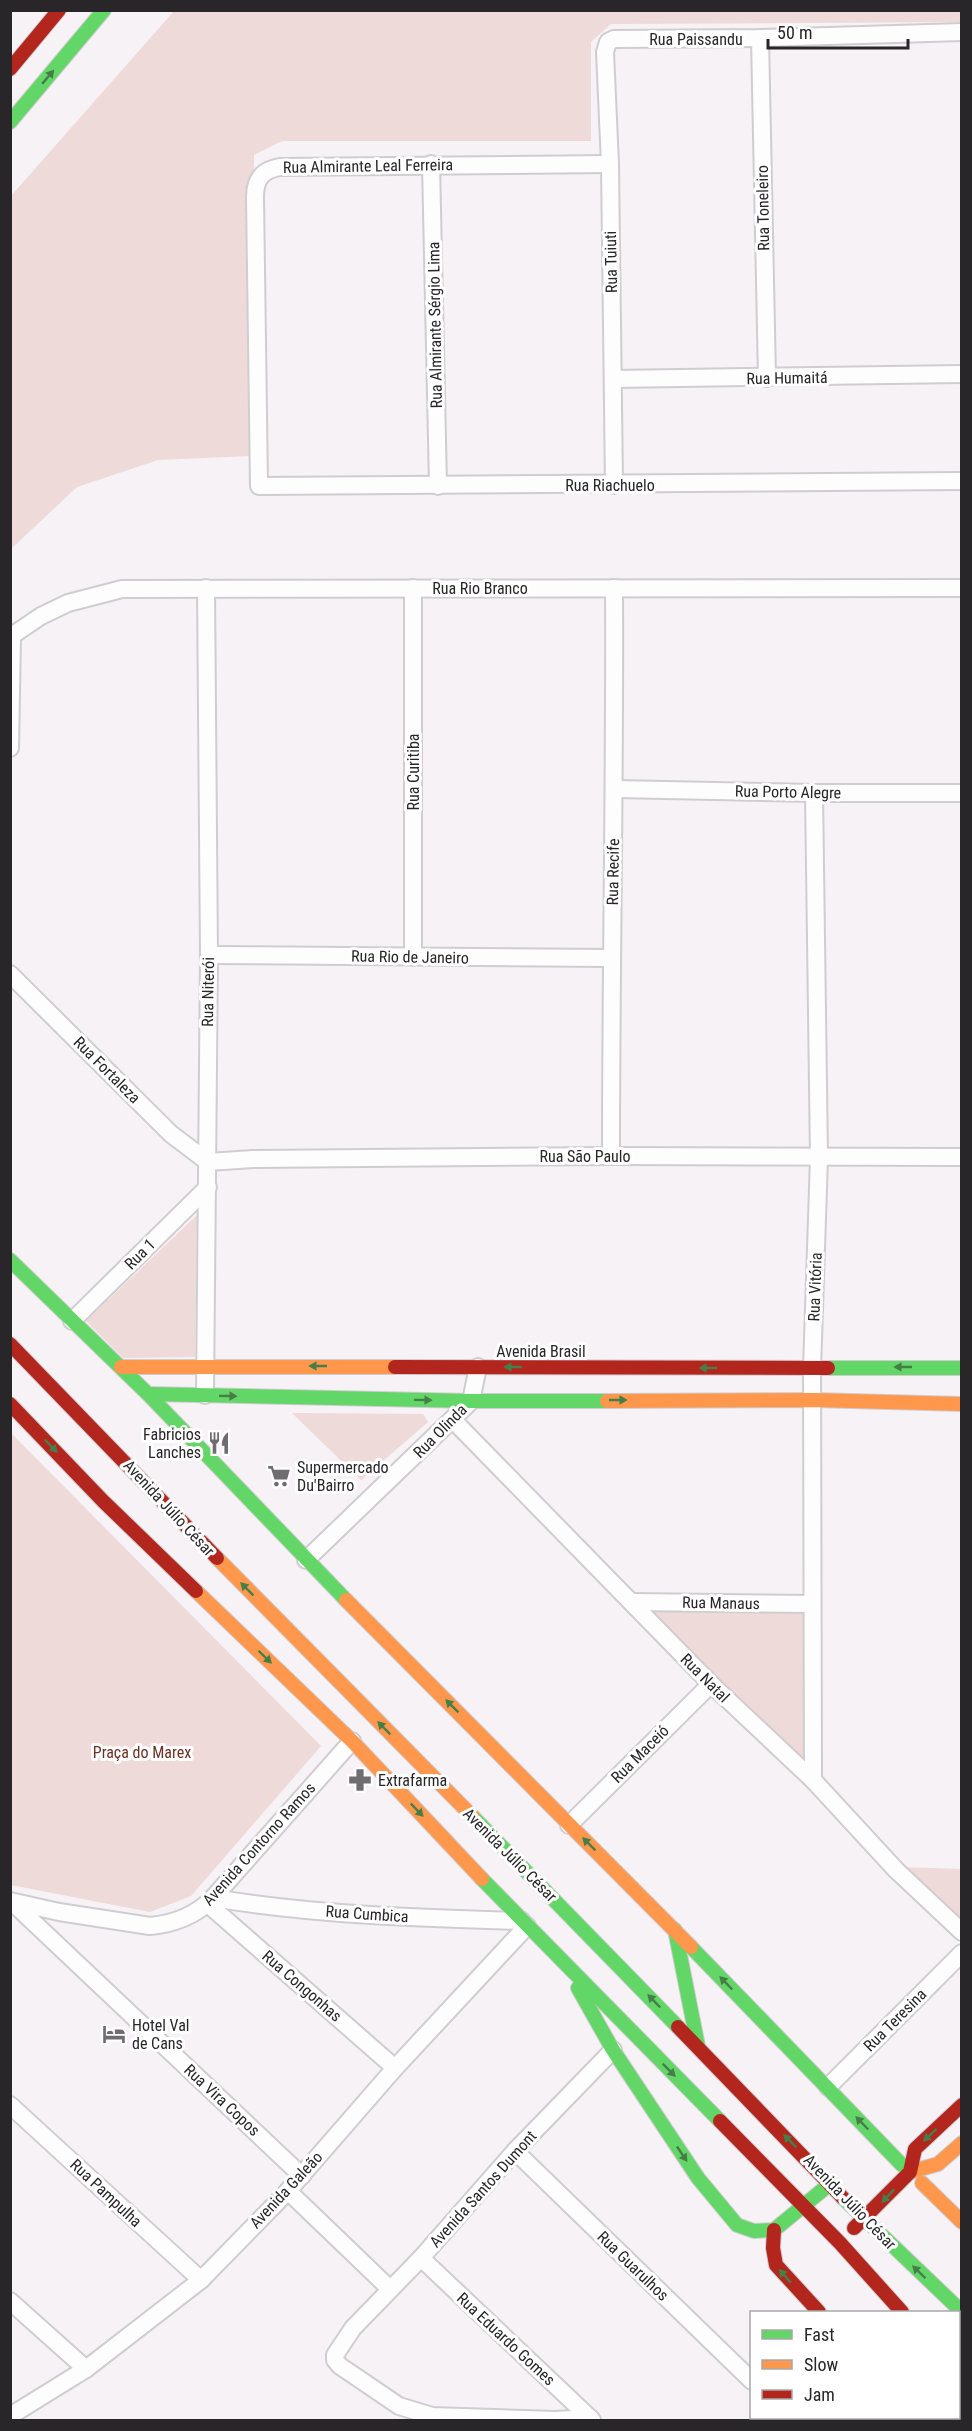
<svg xmlns="http://www.w3.org/2000/svg" width="972" height="2431" font-family="'Roboto Condensed',sans-serif">
<style>
.green{fill:#eddad9}
.lines{fill:none;stroke-linecap:round;stroke-linejoin:round}
.street-casing{stroke:#d0cdd0;stroke-width:20}
.fast-casing{stroke:#d0cdd0;stroke-width:16}
.slow-casing{stroke:#d0cdd0;stroke-width:16}
.jam-casing{stroke:#d0cdd0;stroke-width:16}
.street{stroke:#fefdfe;stroke-width:16}
.fast{stroke:#63d668;stroke-width:14}
.slow{stroke:#ff974d;stroke-width:14}
.jam{stroke:#b3261e;stroke-width:14}
.oneway{fill:#467e48}
.labels{text-anchor:middle;dominant-baseline:central;stroke-width:6;stroke-linejoin:round;paint-order:stroke}
.street-label{font-size:16px;fill:#282628;stroke:#fff}
.poi-label{font-size:16px;fill:#282628;stroke:#fff;text-anchor:start}
.park-label{font-size:16px;fill:#6c3126;stroke:#fff}
</style>
<rect width="100%" height="100%" fill="#f6f2f6"/>
<!-- green -->
<g class="green">
<path d="M174 11H961V22L611 24 591 42V141H282L254 155 250 456 158 460 77 487 11 549V196Z"/>
<path d="M197 1215 195 1357 123 1358 86 1321Z"/>
<path d="M292 1413 423 1414 428 1422 361 1480Z"/>
<path d="M11 1433 321 1746 191 1896 150 1912 11 1885Z"/>
<path d="M637 1602 812 1606V1782Z"/>
<path d="M899 1867 961 1869V1924Z"/>
</g>
<g class="lines">
<!-- street casing -->
<g class="street-casing">
<g id="street">
<path d="M760 38 767 378"/>
<path d="M431 164 438 486"/>
<path d="M610 164 280 167C262 170 255 179 255 197L259 486 962 481"/>
<path d="M613 379 962 374"/>
<path d="M614 485 610 164 605 52 608 42 614 39 760 38 962 32"/>
<path d="M10 637 41 616 68 603 122 589 962 588"/>
<path d="M10 748 12 636"/>
<path d="M615 789 814 793H962"/>
<path d="M209 955 611 958"/>
<path d="M413 957V588"/>
<path d="M10 974 171 1134 208 1162 253 1159 611 1156 962 1157"/>
<path d="M611 1156C611 966 615 777 614 588"/>
<path d="M72 1321 208 1187"/>
<path d="M205 1395 209 955 206 588"/>
<path d="M453 1420 711 1684 813 1780 896 1870 962 1932"/>
<path d="M306 1560 471 1401 478 1367"/>
<path d="M631 1602 812 1604"/>
<path d="M813 1780 812 1369 819 1158 814 793"/>
<path d="M569 1825 711 1684"/>
<path d="M213 1898C315 1915 419 1918 522 1921"/>
<path d="M10 1901 59 1912 150 1926C173 1924 196 1915 213 1898L352 1741"/>
<path d="M12 1902 302 2176"/>
<path d="M208 1904 395 2068"/>
<path d="M828 2087 962 1953"/>
<path d="M10 2105 201 2280"/>
<path d="M515 2151 752 2381"/>
<path d="M288 2191 390 2289"/>
<path d="M421 2258 592 2420"/>
<path d="M10 2301 86 2369"/>
<path d="M10 2416 86 2369 201 2280 288 2191 395 2068 527 1926"/>
<path d="M590 2418 555 2420 432 2416 399 2406 340 2366 335 2360V2355L353 2328 421 2258 515 2151 613 2050"/>
<path d="M790 2418 793 2420"/>
</g>
</g>
<!-- fast casing -->
<g class="fast-casing">
<g id="fast">
<path d="M10 122 104 10"/>
<path d="M10 1260 148 1394 346 1600"/>
<path d="M828 1368H962"/>
<path d="M148 1394 471 1401H607"/>
<path d="M473 1817 678 2027"/>
<path d="M482 1879 720 2121"/>
<path d="M675 1930 698 2046"/>
<path d="M691 1947 902 2165"/>
<path d="M578 1988 613 2050 698 2178 737 2225 754 2231 774 2230 831 2183"/>
<path d="M843 2198 962 2312"/>
<path d="M958 2367 962 2370"/>
</g>
</g>
<!-- slow casing -->
<g class="slow-casing">
<g id="slow">
<path d="M121 1367H395"/>
<path d="M607 1401 814 1400 962 1404"/>
<path d="M217 1558 473 1817"/>
<path d="M196 1591 352 1741 482 1879"/>
<path d="M346 1600 691 1947"/>
<path d="M910 2172 938 2164 962 2143"/>
<path d="M922 2183 962 2222"/>
</g>
</g>
<!-- jam casing -->
<g class="jam-casing">
<g id="jam">
<path d="M10 69 59 10"/>
<path d="M10 1344 217 1558"/>
<path d="M395 1367 828 1368"/>
<path d="M10 1404 103 1501 196 1591"/>
<path d="M678 2027 843 2198"/>
<path d="M720 2121 840 2243 902 2312"/>
<path d="M854 2228 910 2172 915 2149 962 2105"/>
<path d="M774 2230 773 2248 776 2265 819 2312"/>
<path d="M925 2418 928 2420"/>
</g>
</g>
<!-- street -->
<use href="#street" class="street"/>
<!-- fast -->
<use href="#fast" class="fast"/>
<!-- slow -->
<use href="#slow" class="slow"/>
<!-- jam -->
<use href="#jam" class="jam"/>
</g>
<!-- one-way arrows -->
<defs><path id="oneway-solid" d="M-6-.8H1V-3.2L6.5 0L1 3.2V.8H-6Z" transform="scale(1.5)"/></defs>
<g class="oneway">
<use href="#oneway-solid" transform="translate(48 77) rotate(-50)"/>
<use href="#oneway-solid" transform="translate(318 1366) rotate(-180)"/>
<use href="#oneway-solid" transform="translate(513 1367) rotate(-180)"/>
<use href="#oneway-solid" transform="translate(903 1367) rotate(180)"/>
<use href="#oneway-solid" transform="translate(708 1368) rotate(-180)"/>
<use href="#oneway-solid" transform="translate(228 1396) rotate(1)"/>
<use href="#oneway-solid" transform="translate(423 1400) rotate(1)"/>
<use href="#oneway-solid" transform="translate(618 1400)"/>
<use href="#oneway-solid" transform="translate(51 1446) rotate(46)"/>
<use href="#oneway-solid" transform="translate(247 1589) rotate(-135)"/>
<use href="#oneway-solid" transform="translate(265 1657) rotate(44)"/>
<use href="#oneway-solid" transform="translate(452 1706) rotate(-135)"/>
<use href="#oneway-solid" transform="translate(384 1728) rotate(-135)"/>
<use href="#oneway-solid" transform="translate(417 1810) rotate(46)"/>
<use href="#oneway-solid" transform="translate(589 1844) rotate(-135)"/>
<use href="#oneway-solid" transform="translate(726 1983) rotate(-134)"/>
<use href="#oneway-solid" transform="translate(654 2001) rotate(-134)"/>
<use href="#oneway-solid" transform="translate(669 2070) rotate(45)"/>
<use href="#oneway-solid" transform="translate(862 2123) rotate(-134)"/>
<use href="#oneway-solid" transform="translate(930 2135) rotate(137)"/>
<use href="#oneway-solid" transform="translate(790 2141) rotate(-135)"/>
<use href="#oneway-solid" transform="translate(682 2154) rotate(56)"/>
<use href="#oneway-solid" transform="translate(888 2196) rotate(133)"/>
<use href="#oneway-solid" transform="translate(919 2272) rotate(-136)"/>
<use href="#oneway-solid" transform="translate(785 2276) rotate(-131)"/>
</g>
<!-- icons -->
<defs>
<g id="restaurant-bare" transform="scale(1.8)"><path d="M-5-6h1v4h1v-4h1v4h1v-4h1v5L-1.5 .5V6h-2V.5L-5-1ZM5-6V6H3V1.5H1.5Q1.5-4 5-6Z" fill="#706d70" stroke="#fff" stroke-width="2.5" paint-order="stroke"/></g>
<g id="supermarket-bare" transform="scale(1.8)"><path d="M-6-5.5h2.5l.6 2H6L4.5 2H-2.5L-4.4-4H-6ZM-1.5 3.2a1.3 1.3 0 1 0 .1 0ZM3 3.2a1.3 1.3 0 1 0 .1 0Z" fill="#706d70" stroke="#fff" stroke-width="2.5" paint-order="stroke"/></g>
<g id="pharmacy-bare" transform="scale(1.8)"><path d="M-2-6h4v4h4v4h-4v4h-4v-4h-4v-4h4Z" fill="#706d70" stroke="#fff" stroke-width="2.5" paint-order="stroke"/></g>
<g id="hotel-bare" transform="scale(1.8)"><path d="M-6-4.5h1.5V1H6V5H4.5V3h-9V5H-6ZM-4 0a1.8 1.8 0 1 1 3.6 0ZM.5 0V-2.5h3Q6-2.5 6 0Z" fill="#706d70" stroke="#fff" stroke-width="2.5" paint-order="stroke"/></g>
</defs>
<g fill-rule="evenodd">
<use href="#restaurant-bare" x="219" y="1443"/>
<use href="#supermarket-bare" x="279" y="1476"/>
<use href="#pharmacy-bare" x="360" y="1780"/>
<use href="#hotel-bare" x="114" y="2034"/>
</g>
<g class="labels">
<!-- street labels -->
<g class="street-label">
<text x="696" y="39">Rua Paissandu</text>
<text transform="translate(368 166) rotate(-1)">Rua Almirante Leal Ferreira</text>
<text transform="translate(763 208) rotate(-91)">Rua Toneleiro</text>
<text transform="translate(611 262) rotate(-91)">Rua Tuiuti</text>
<text transform="translate(435 325) rotate(-91)">Rua Almirante Sérgio Lima</text>
<text transform="translate(787 378) rotate(-1)">Rua Humaitá</text>
<text x="610" y="485">Rua Riachuelo</text>
<text x="480" y="588">Rua Rio Branco</text>
<text transform="translate(413 772) rotate(-90)">Rua Curitiba</text>
<text transform="translate(788 792) rotate(1)">Rua Porto Alegre</text>
<text transform="translate(613 872) rotate(-89)">Rua Recife</text>
<text transform="translate(410 957) rotate(1)">Rua Rio de Janeiro</text>
<text transform="translate(208 992) rotate(-89)">Rua Niterói</text>
<text transform="translate(107 1070) rotate(45)">Rua Fortaleza</text>
<text x="585" y="1156">Rua São Paulo</text>
<text transform="translate(140 1254) rotate(-45)">Rua 1</text>
<text transform="translate(815 1287) rotate(-88)">Rua Vitória</text>
<text x="541" y="1351">Avenida Brasil</text>
<text transform="translate(440 1431) rotate(-45)">Rua Olinda</text>
<text transform="translate(169 1508) rotate(47)">Avenida Júlio César</text>
<text transform="translate(721 1603) rotate(1)">Rua Manaus</text>
<text transform="translate(705 1678) rotate(45)">Rua Natal</text>
<text transform="translate(640 1754) rotate(-45)">Rua Maceió</text>
<text transform="translate(259 1844) rotate(-48)">Avenida Contorno Ramos</text>
<text transform="translate(510 1855) rotate(45)">Avenida Júlio César</text>
<text transform="translate(367 1914) rotate(4)">Rua Cumbica</text>
<text transform="translate(302 1986) rotate(41)">Rua Congonhas</text>
<text transform="translate(895 2020) rotate(-45)">Rua Teresina</text>
<text transform="translate(222 2100) rotate(43)">Rua Vira Copos</text>
<text transform="translate(483 2189) rotate(-48)">Avenida Santos Dumont</text>
<text transform="translate(286 2190) rotate(-47)">Avenida Galeão</text>
<text transform="translate(106 2193) rotate(43)">Rua Pampulha</text>
<text transform="translate(850 2202) rotate(46)">Avenida Júlio César</text>
<text transform="translate(633 2266) rotate(44)">Rua Guarulhos</text>
<text transform="translate(506 2339) rotate(43)">Rua Eduardo Gomes</text>
</g>
<!-- poi labels -->
<g class="poi-label">
<text x="201" y="1434" text-anchor="end">Fabricios<tspan x="201" dy="18">Lanches</tspan></text>
<text x="297" y="1467">Supermercado<tspan x="297" dy="18">Du'Bairro</tspan></text>
<text x="378" y="1780">Extrafarma</text>
<text x="132" y="2025">Hotel Val<tspan x="132" dy="18">de Cans</tspan></text>
</g>
<!-- park labels -->
<g class="park-label">
<text x="142" y="1752">Praça do Marex</text>
</g>
</g>
<!-- border -->
<rect width="972" height="2431" fill="none" stroke="#282628" stroke-width="24"/>
<!-- legend -->
<rect x="750" y="2311" width="210" height="108" fill="#ffffff" stroke="#a9a8a9" stroke-width="1.5"/>
<rect x="762" y="2330" width="30" height="9" fill="#63d668" stroke="#a9a8a9" stroke-width="1.5"/>
<text x="804" y="2341" font-size="18" fill="#282628">Fast</text>
<rect x="762" y="2360" width="30" height="9" fill="#ff974d" stroke="#a9a8a9" stroke-width="1.5"/>
<text x="804" y="2371" font-size="18" fill="#282628">Slow</text>
<rect x="762" y="2390" width="30" height="9" fill="#b3261e" stroke="#a9a8a9" stroke-width="1.5"/>
<text x="804" y="2401" font-size="18" fill="#282628">Jam</text>
<!-- scale -->
<path d="M768 39v9h140v-9" fill="none" stroke="#282628" stroke-width="3"/>
<text x="777" y="39" font-size="18" fill="#282628" stroke="#ffffff" stroke-width="4.5" paint-order="stroke">50 m</text>
</svg>
